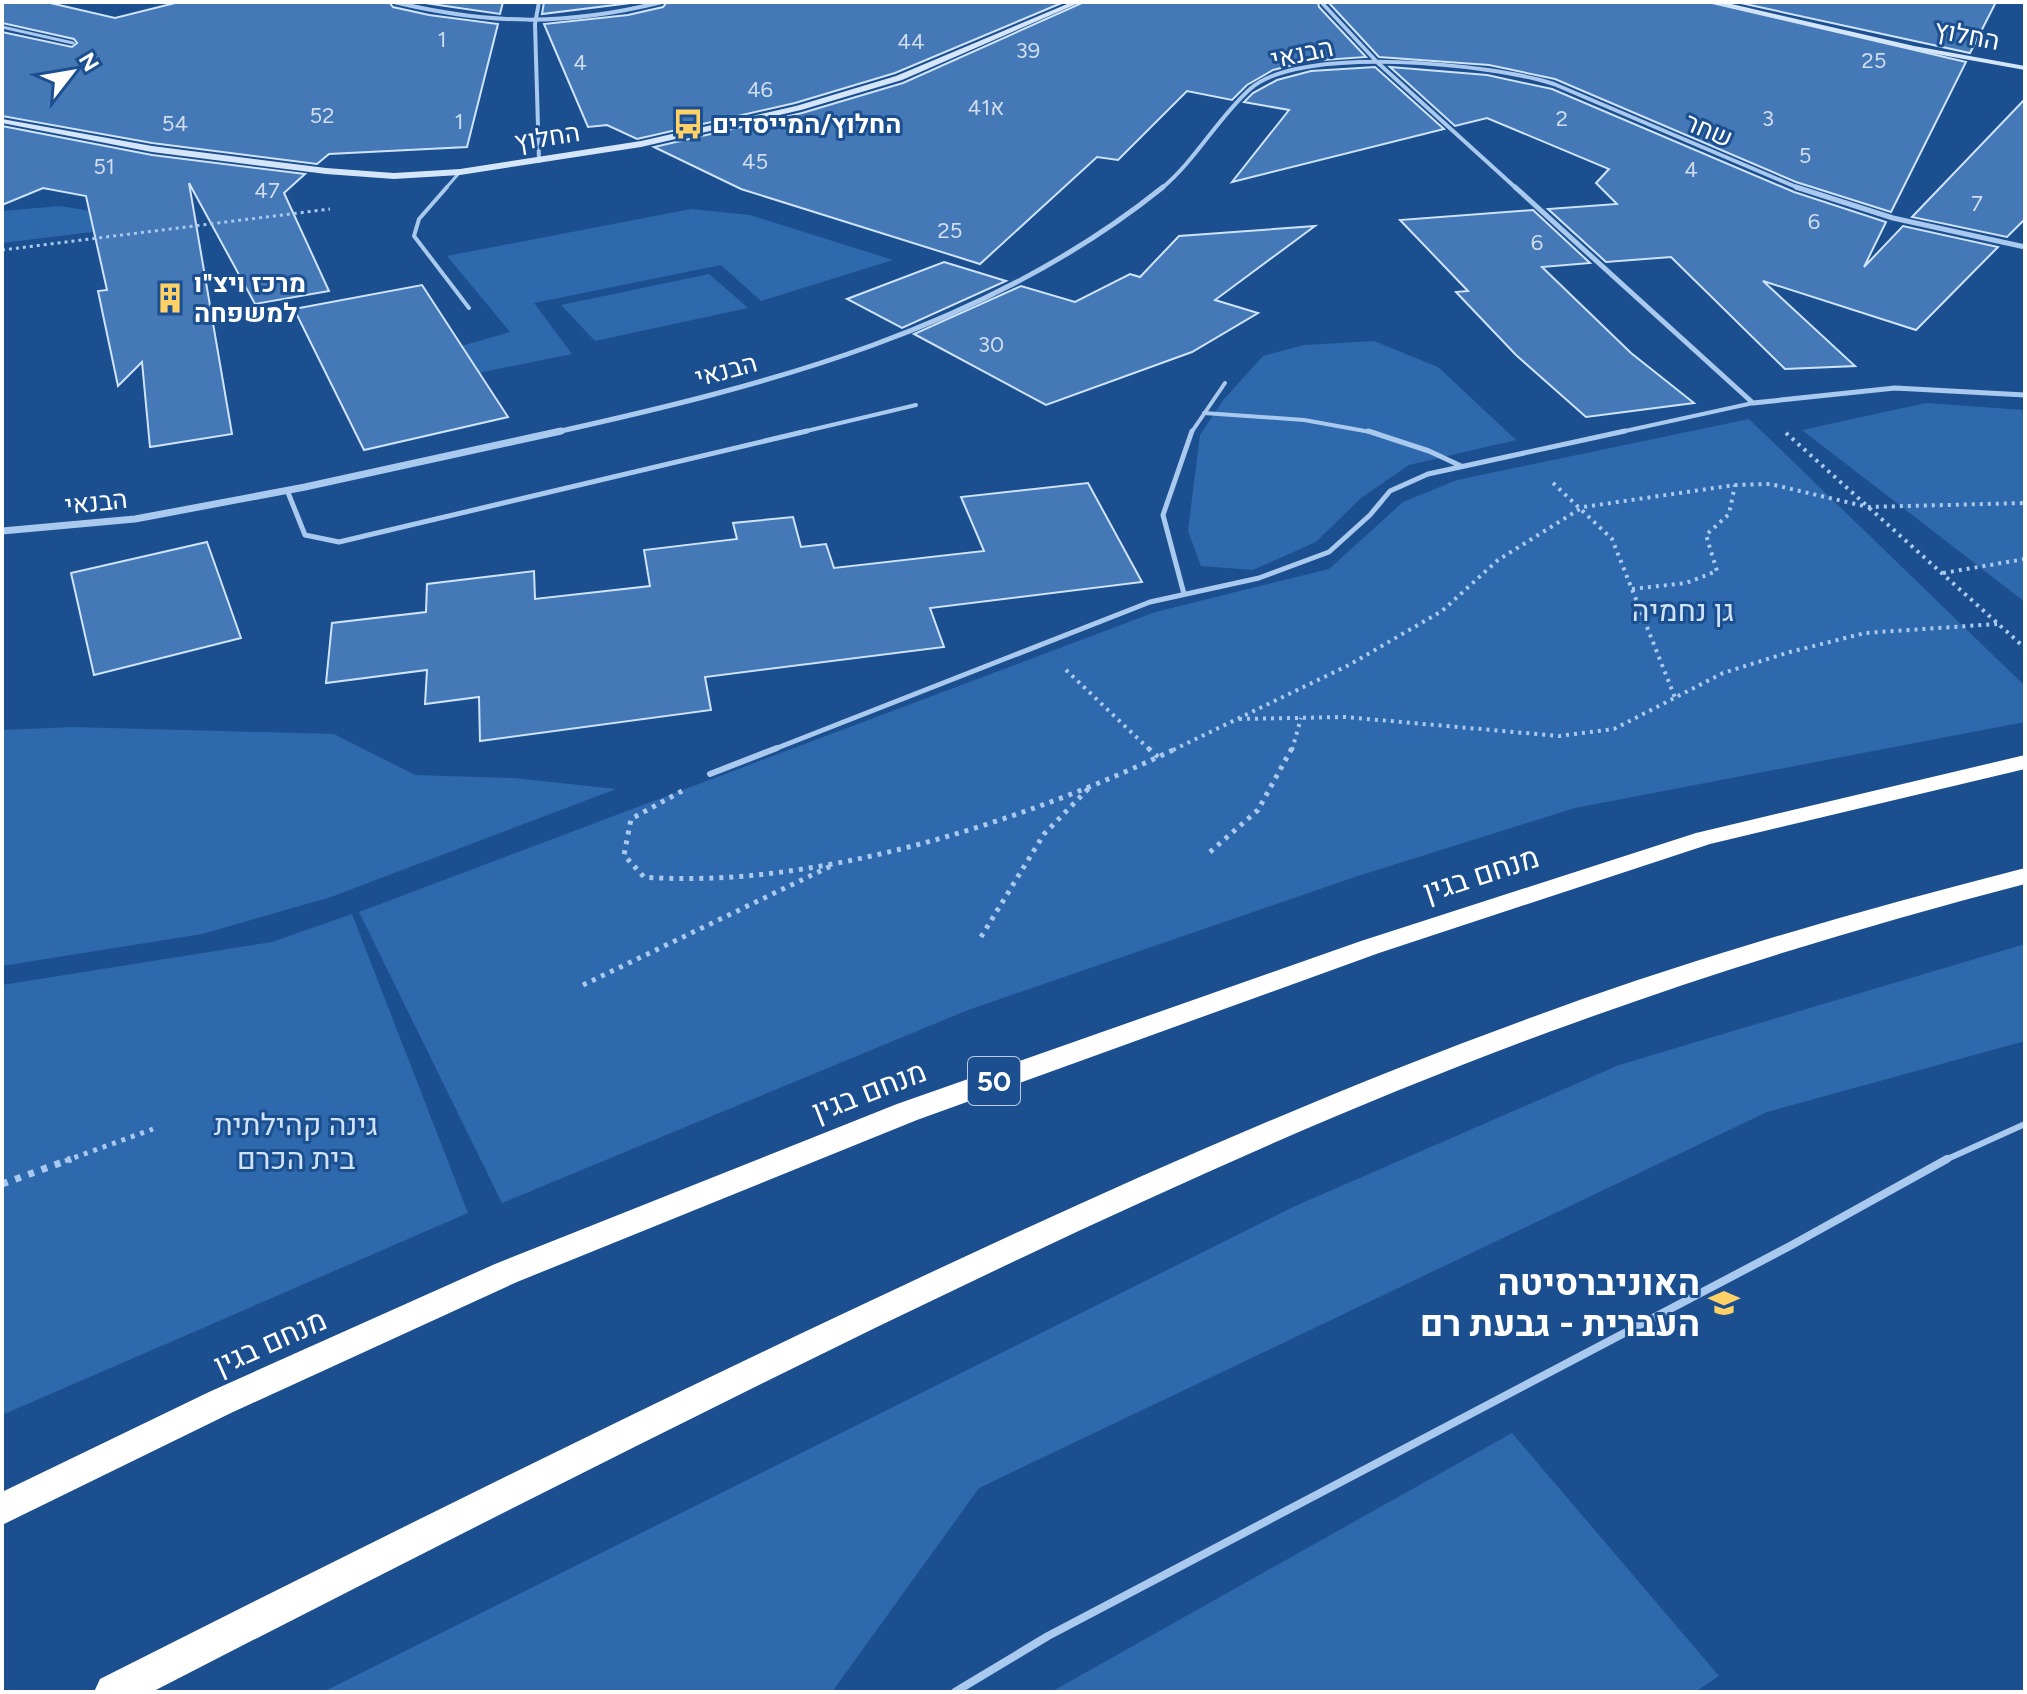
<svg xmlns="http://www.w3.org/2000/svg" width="2027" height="1694" font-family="Figtree,Heebo,sans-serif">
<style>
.green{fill:#2e69ad}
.building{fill:#4478b7;stroke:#cfe3fa;stroke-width:2}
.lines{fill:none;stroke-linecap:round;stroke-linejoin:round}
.path-far3{stroke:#a9c9ee;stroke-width:3;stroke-dasharray:3 4;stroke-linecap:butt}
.path-far2{stroke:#a9c9ee;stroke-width:4;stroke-dasharray:3 5;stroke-linecap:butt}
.path-far1{stroke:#a9c9ee;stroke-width:5;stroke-dasharray:4 6;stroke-linecap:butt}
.path{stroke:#a9c9ee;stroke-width:7;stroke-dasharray:6 8;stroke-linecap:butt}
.lane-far4{stroke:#a9c9ee;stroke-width:3}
.lane-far3{stroke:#a9c9ee;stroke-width:4}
.lane-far2{stroke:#a9c9ee;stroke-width:5}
.lane-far1{stroke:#a9c9ee;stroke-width:6}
.lane{stroke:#a9c9ee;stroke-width:8}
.street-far2{stroke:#a9c9ee;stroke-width:4}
.street-far1{stroke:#a9c9ee;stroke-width:5}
.street{stroke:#a9c9ee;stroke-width:7}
.secondary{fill:#d6e6fa;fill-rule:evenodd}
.highway{fill:#fff;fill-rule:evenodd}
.labels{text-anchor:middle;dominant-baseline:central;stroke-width:6;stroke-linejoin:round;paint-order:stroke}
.far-number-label{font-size:22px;fill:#d0dded}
.far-street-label{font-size:26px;fill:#fff;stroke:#1b4f8f}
.far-poi-label{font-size:26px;font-weight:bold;fill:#fff;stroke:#1b4f8f;text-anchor:start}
.shield{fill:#1b4f8f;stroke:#bbcadd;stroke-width:2}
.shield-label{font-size:28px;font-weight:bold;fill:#fff}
.park-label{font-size:30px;fill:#cfe3fa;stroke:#1b4f8f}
.street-label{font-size:30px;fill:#fff;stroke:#1b4f8f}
.near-poi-label{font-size:36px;font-weight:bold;fill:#fff;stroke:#1b4f8f;text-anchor:end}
</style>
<rect width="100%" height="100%" fill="#1b4f8f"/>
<!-- green -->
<g class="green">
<path d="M60 206 166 223 2 243V211Z"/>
<path d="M691 209 750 215 893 260 761 301 721 265 534 303 572 354 463 376 451 349 510 332 447 256Z"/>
<path d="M709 274 748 308 595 341 561 305Z"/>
<path d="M1374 341 1438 367 1516 440 1409 465 1361 498 1316 542 1253 570 1201 566 1188 531 1200 435 1224 399 1263 356 1304 345Z"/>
<path d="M1926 403 2025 410V602L1802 430Z"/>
<path d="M1749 419 2025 686V722L1575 808 1355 877 968 1010 502 1203 359 912 1155 612 1329 569 1403 502 1457 480Z"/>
<path d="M73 727 334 734 415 775 514 778 616 789 331 897 202 934 2 966V730Z"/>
<path d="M352 914 468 1213 2 1415V985L272 942Z"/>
<path d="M2025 944V1041L1767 1112 979 1488 832 1692H323L1293 1207 1619 1065Z"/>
<path d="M1512 1433 1719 1676 1695 1692H1051Z"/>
</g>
<!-- building -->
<g class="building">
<path d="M2 2H46L115 18 179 2H389L393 7 429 15 498 24 467 147 329 154 317 164 152 143 2 116V32L72 47 77 43 74 39 2 23Z"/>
<path d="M418 2H503L500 14Z"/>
<path d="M544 2H639L542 14Z"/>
<path d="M667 2H1064L895 73 795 103 637 139 607 125 588 127 544 24 628 15 663 7Z"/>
<path d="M1084 2H1318L1319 7 1366 57 1309 61 1273 70 1247 85 1232 100 1187 91 1118 160 1097 157 980 264 741 189 654 147 802 113 903 83Z"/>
<path d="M1328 2H1708L1966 62 1891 212 1796 182 1555 79 1489 65 1379 57Z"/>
<path d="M1736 2H1996L1970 53Z"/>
<path d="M1375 67 1444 129 1232 182 1289 110 1244 102 1253 93 1277 80 1311 71Z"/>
<path d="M1390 67 1487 75 1552 89 1794 192 1886 222 1864 267 1903 226 1998 247 1916 330 1763 281 1855 366 1785 369 1671 257 1606 262 1548 209 1617 204 1596 183 1609 169 1487 118 1455 126Z"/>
<path d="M2025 99V219L2007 237 1912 217Z"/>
<path d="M2 126 152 155 305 174 284 193 329 291 255 304 189 183 232 434 150 447 142 362 118 386 98 291 107 290 86 196 43 188 2 205Z"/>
<path d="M1533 210 1590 263 1542 267 1631 353 1694 403 1586 417 1516 355 1456 292 1468 291 1400 220Z"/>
<path d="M1315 226 1215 300 1258 313 1192 352 1046 405 914 334 1021 286 1075 302 1130 274 1140 277 1179 236Z"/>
<path d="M944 262 1006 281 902 328 847 299Z"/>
<path d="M422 285 508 417 364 450 294 309Z"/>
<path d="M1088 483 1142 582 930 608 944 647 705 677 711 710 480 741 479 697 425 704 427 670 326 683 332 623 426 612 427 584 534 571 535 599 650 586 644 550 737 539 733 523 793 517 801 547 826 544 834 568 984 551 961 497Z"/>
<path d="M207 542 241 638 94 675 71 573Z"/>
</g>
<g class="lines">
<!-- path-far3 -->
<path class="path-far3" d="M2 250 330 209"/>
<!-- path-far2 -->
<g class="path-far2">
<path d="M1786 433 2025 648"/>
<path d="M1553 483 1612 539 1676 700"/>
<path d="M1943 573 2025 559"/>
<path d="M1632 589 1686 583 1717 571 1706 535 1729 514 1735 485"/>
<path d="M1066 670 1150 750"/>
<path d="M1239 719 1345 717 1559 736 1614 729 1723 673 1790 652 1865 633 1997 624"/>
<path d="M1173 750 1349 665 1442 611 1498 560 1583 507 1735 485 1770 484 1868 507 2025 503"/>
<path d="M1292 750 1301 718"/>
</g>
<!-- path-far1 -->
<g class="path-far1">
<path d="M1148 748 1158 757"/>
<path d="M682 791 631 819 624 855 644 877C813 890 1026 821 1177 748"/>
<path d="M1210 852 1258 810 1292 748"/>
<path d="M981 937 1044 834 1090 787"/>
<path d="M583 985 835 864"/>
<path d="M65 1161 153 1129"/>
</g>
<!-- path -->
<path class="path" d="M2 1184 71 1159"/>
<!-- lane-far4 -->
<g class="lane-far4">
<path d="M2 27 73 43"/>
<path d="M445 189 460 172"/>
</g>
<!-- lane-far3 -->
<g class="lane-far3">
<path d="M447 187 419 219 414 236 469 308"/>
<path d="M1204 413 1304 420 1376 433"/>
<path d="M798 433 916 405"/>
<path d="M1191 433 1225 383"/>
<path d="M1616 433 1753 403"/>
</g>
<!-- lane-far2 -->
<g class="lane-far2">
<path d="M1368 431 1429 451 1461 466"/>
<path d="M287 490 305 535 339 542 807 431"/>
<path d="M1184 594 1163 515 1192 431"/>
<path d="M772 750 1150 602 1259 578 1329 552 1370 515 1390 491 1428 474 1625 431"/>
</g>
<!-- lane-far1 -->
<g class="lane-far1">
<path d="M710 774 777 748"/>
<path d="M1943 1161 2025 1124"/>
</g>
<!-- lane -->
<path class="lane" d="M955 1692 1048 1636 1790 1246 1947 1159"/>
<!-- street-far2 -->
<g class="street-far2">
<path d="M394 2C491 25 565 26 662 2"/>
<path d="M539 2 535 24 539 161"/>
<path d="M1323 4 1377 62 1517 189"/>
<path d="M1161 189C1195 161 1217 119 1250 89 1299 44 1494 64 1554 84L1801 189"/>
</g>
<!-- street-far1 -->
<g class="street-far1">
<path d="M1515 187 1753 403 1895 388 2025 395"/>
<path d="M1796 187 1893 218 2025 247"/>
<path d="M552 433C768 385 987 329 1163 187"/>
</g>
<!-- street -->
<path class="street" d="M2 531 135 519 305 487 561 431"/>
<!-- secondary -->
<g class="secondary">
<path d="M1072 2H1081L902 80 801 110 641 147 460 175 394 179 326 174 152 152 2 123V119L152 146 326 168 394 173 460 169 641 141 796 106 896 76Z"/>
<path d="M1711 2H1723L1914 46 2025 66V70L1914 50Z"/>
</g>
<!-- highway -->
<g class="highway">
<path d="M2025 755V769L1710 844 1379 953 917 1120 517 1282 233 1412 2 1525V1492L209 1392 495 1264 897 1104 1361 941 1696 833Z"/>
<path d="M2025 868V884C1872 924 1722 969 1574 1023 1335 1109 1105 1217 877 1327 634 1446 393 1568 152 1692H94L100 1679C344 1556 589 1434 836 1317 1071 1206 1307 1098 1552 1010 1707 954 1865 909 2025 868Z"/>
</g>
</g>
<!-- icons -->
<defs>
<g id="bus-bare" transform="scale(2.4)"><path d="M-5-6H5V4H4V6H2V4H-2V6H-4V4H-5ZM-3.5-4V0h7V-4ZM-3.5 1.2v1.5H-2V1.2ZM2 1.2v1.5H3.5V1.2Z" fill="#ffd166" stroke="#1b4f8f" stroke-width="2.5" paint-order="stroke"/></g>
<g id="building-bare" transform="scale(2.4)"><path d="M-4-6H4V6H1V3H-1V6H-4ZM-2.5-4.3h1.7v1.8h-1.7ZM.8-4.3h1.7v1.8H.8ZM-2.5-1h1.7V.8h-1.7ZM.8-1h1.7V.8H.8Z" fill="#ffd166" stroke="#1b4f8f" stroke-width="2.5" paint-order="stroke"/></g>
<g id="university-bare" transform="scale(2.4)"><path d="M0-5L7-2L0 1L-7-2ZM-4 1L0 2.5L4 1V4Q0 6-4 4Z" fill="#ffd166" stroke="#1b4f8f" stroke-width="2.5" paint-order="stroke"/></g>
</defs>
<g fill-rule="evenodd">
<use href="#bus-bare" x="688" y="124"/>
<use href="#building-bare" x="170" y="298"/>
<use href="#university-bare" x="1724" y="1303"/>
</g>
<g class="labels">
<!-- far-number labels -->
<g class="far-number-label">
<text x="442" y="39">1</text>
<text x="911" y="41">44</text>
<text x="1028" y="50">39</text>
<text x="1874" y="60">25</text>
<text x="580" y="62">4</text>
<text x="760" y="89">46</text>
<text x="986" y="107">41א</text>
<text x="322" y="115">52</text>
<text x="1562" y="118">2</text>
<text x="1768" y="118">3</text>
<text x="459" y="121">1</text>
<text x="175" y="123">54</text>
<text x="1805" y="155">5</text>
<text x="755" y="161">45</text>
<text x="104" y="166">51</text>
<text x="1691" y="169">4</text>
<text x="267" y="190">47</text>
<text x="1977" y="203">7</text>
<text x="1814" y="221">6</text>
<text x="950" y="230">25</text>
<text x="1537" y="242">6</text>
<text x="991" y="344">30</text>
</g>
<!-- far-street labels -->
<g class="far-street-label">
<text transform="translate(1967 35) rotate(11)">החלוץ</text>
<text transform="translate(1302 53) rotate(-12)">הבנאי</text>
<text transform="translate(1709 130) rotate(23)">שחר</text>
<text transform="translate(547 137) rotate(-9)">החלוץ</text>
<text transform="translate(726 370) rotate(-15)">הבנאי</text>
<text transform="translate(96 502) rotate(-6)">הבנאי</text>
</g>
<!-- far-poi labels -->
<g class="far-poi-label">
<text x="712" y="124">החלוץ/המייסדים</text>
<text x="194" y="283">מרכז ויצ"ו<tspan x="194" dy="30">למשפחה</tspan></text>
</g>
<!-- shield labels -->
<rect class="shield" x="968" y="1057" width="52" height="48" rx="6"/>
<g class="shield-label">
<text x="994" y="1081">50</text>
</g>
<!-- park labels -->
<g class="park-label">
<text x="1683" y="610">גן נחמיה</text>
<text x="296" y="1124">גינה קהילתית<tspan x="296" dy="34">בית הכרם</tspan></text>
</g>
<!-- street labels -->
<g class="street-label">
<text transform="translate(1481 874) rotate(-18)">מנחם בגין</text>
<text transform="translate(869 1091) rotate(-21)">מנחם בגין</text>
<text transform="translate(270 1342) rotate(-24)">מנחם בגין</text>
</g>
<!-- near-poi labels -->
<g class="near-poi-label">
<text x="1700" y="1282">האוניברסיטה<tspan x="1700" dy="41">העברית - גבעת רם</tspan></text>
</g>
</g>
<!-- border -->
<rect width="2027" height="1694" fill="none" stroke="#ffffff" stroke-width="8"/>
<!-- north arrow -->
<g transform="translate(72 72) rotate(59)" stroke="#1b4f8f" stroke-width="6" paint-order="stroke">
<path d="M0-6L14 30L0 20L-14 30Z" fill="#ffffff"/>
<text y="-12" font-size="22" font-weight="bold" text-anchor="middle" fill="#ffffff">N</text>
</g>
</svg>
